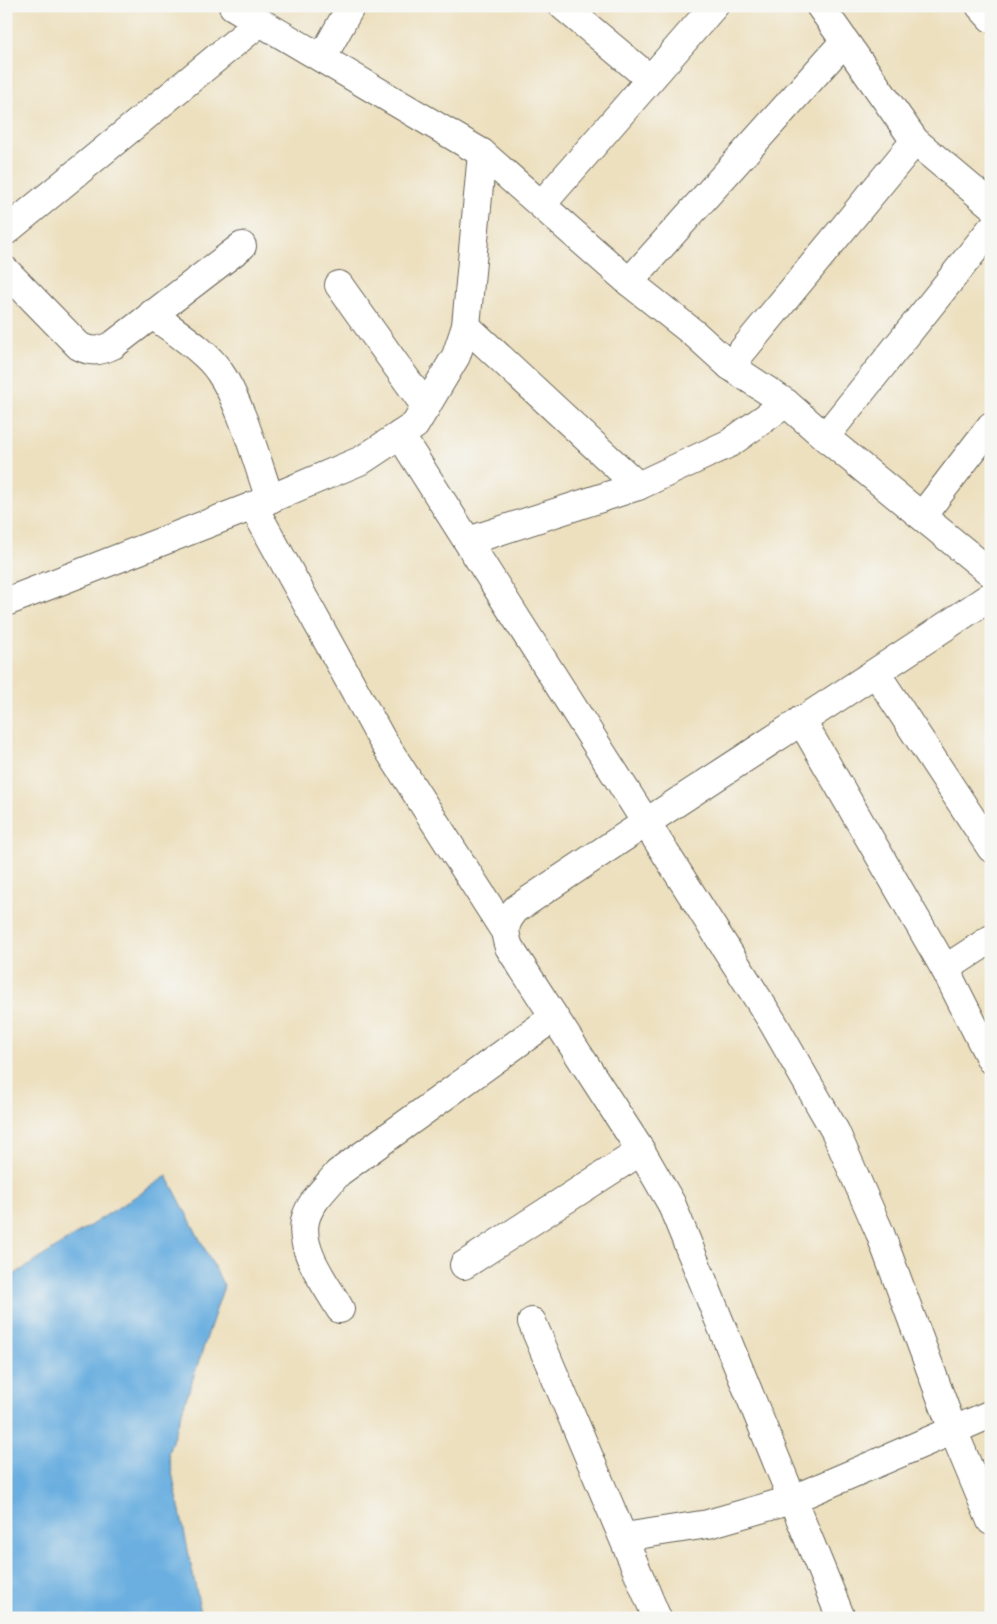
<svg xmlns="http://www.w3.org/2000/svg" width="997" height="1624" font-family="Cardo,serif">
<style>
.water{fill:#6aafe0;stroke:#43667e}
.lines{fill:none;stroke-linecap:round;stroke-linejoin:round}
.minor-casing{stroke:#656155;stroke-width:30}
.minor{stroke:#fff;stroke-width:28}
</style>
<rect width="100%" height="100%" fill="#f6f6f2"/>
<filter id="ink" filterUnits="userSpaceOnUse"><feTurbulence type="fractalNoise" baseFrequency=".02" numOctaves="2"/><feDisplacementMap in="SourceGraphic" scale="10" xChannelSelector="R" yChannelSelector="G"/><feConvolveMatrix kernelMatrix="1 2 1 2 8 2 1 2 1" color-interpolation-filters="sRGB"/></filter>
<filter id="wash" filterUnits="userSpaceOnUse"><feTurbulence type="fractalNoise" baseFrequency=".0096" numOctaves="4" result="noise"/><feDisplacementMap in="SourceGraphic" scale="20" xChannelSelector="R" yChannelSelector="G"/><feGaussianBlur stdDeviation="1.12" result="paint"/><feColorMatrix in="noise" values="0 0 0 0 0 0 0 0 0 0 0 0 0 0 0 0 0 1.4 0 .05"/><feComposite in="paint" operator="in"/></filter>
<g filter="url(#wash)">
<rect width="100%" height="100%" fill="#ede0bf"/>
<!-- water -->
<path class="water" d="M167 1176 224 1286 168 1453 202 1618H6V1280Z"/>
</g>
<g filter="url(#ink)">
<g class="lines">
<!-- minor casing -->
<g class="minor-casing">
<g id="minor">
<path d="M233 6 482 153 629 282 696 335 730 366 786 403 825 437 991 573"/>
<path d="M563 6 650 79"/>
<path d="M820 6 915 141 991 205"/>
<path d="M980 6 991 18"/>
<path d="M322 58 351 6"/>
<path d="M542 204 714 6"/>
<path d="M6 231 260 22"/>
<path d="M6 271 79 346C92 353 100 351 113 345L242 246"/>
<path d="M629 282 844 42"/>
<path d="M339 285 426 407"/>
<path d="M152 314C172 330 205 350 219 371 241 402 257 462 270 499"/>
<path d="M466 326 638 486 468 541"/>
<path d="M730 366 915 141"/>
<path d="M400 435 772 1021 835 1131 880 1233 953 1430 991 1521"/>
<path d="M825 437 991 229"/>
<path d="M638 486 730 443 786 403"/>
<path d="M253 506 381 738 504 930"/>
<path d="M922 516 991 426"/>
<path d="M6 602 253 506 362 460 415 425 456 356 466 326 482 153"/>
<path d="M876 673 991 848"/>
<path d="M801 720 945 969 991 1060"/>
<path d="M945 969 991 939"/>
<path d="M464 1265 641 1151"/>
<path d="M340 1309C326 1284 299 1251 305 1221 309 1202 327 1187 338 1173L554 1017"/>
<path d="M532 1322 657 1618"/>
<path d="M624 1537 708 1524 791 1500 991 1414"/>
<path d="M841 1618 671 1203 641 1151 509 947C503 930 504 923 516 909 673 803 833 702 991 596"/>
</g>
</g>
<!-- minor -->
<use href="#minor" class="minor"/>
</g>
</g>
<!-- margin -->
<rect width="997" height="1624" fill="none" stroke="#f6f6f2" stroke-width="25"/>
</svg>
